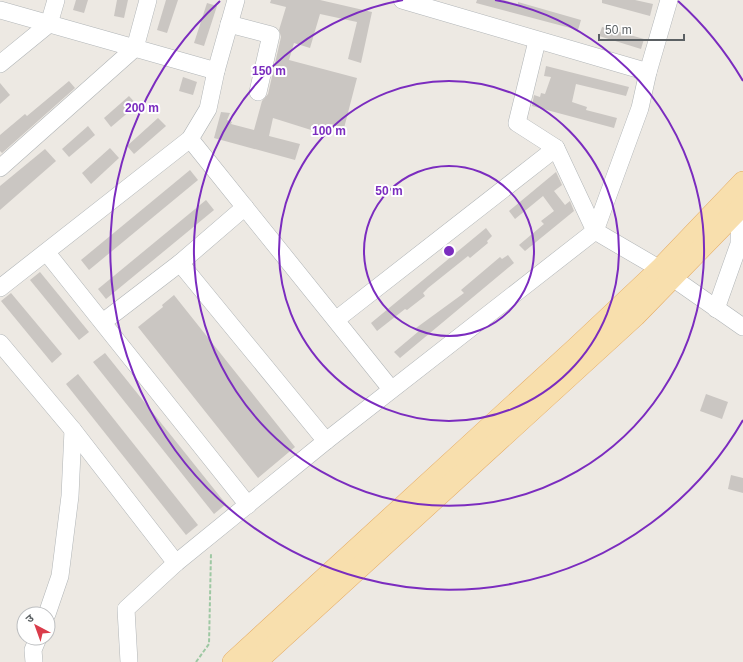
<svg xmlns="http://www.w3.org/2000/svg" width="743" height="662" font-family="Arial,'Noto Sans Devanagari',sans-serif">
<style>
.building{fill:#cac6c2}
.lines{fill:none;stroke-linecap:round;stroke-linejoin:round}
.minor-casing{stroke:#b1b5b7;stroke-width:18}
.major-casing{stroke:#e5ab64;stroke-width:22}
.path{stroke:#9ec8a3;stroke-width:2;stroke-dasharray:4 2;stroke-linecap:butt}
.minor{stroke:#fff;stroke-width:17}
.major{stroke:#f8dfad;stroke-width:21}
.ring{fill:none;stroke:#7b2cbf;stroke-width:2}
.centre{fill:#7b2cbf;stroke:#fff;stroke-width:2}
.ring-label{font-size:12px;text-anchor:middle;font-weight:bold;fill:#7b2cbf;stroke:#fff;stroke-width:4;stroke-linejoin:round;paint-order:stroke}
</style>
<rect width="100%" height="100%" fill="#ede9e3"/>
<!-- building -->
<g class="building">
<path d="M76 0H88L84 13 73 10Z"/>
<path d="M117 0H128L124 18 114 16Z"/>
<path d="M166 0H178L167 33 157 30Z"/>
<path d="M271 0H320L372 12 361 63 348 59 357 22 320 14 310 48 294 43 289 60 357 78 344 128 331 124 327 135 273 118 269 136 300 144 295 160 214 138 221 112 230 113 227 120 232 122 231 124 254 130 262 101 268 94 281 37 279 30 286 7 270 3Z"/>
<path d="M477 0H504L518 4V2L581 20 578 30 476 3Z"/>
<path d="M602 0H635L653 4 650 16 602 3Z"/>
<path d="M207 3 217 6 204 46 194 43Z"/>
<path d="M602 27 644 39 641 49 599 36Z"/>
<path d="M546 66 629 87 626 96 576 84 572 102 587 107 586 110 617 118 614 128 532 106 534 95 540 97 541 93 545 94 551 77 544 76Z"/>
<path d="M183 77 197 82 193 95 179 91Z"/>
<path d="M69 81 75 88 2 153 0 151V135L25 114 27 116Z"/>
<path d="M0 83 10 95 0 104Z"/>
<path d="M129 96 137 105 111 127 104 118Z"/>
<path d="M158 118 166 126 134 154 127 146Z"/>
<path d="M88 126 95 135 69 157 62 149Z"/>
<path d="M110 148 119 158 91 184 82 173Z"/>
<path d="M45 149 56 161 0 210V186Z"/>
<path d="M190 170 198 180 89 270 81 260Z"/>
<path d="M556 172 562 185 554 191 565 205 570 201 574 211 525 251 519 245 544 224 541 221 554 211 543 196 515 219 509 211Z"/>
<path d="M206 200 214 210 106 299 98 289Z"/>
<path d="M486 228 492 236 487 241 488 243 470 258 468 256 428 288 423 293 425 296 407 310 405 309 377 331 371 323Z"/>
<path d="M508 255 514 263 400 358 394 352 419 331 416 328 464 293 461 290 500 257 502 259Z"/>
<path d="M40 272 89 332 79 340 30 280Z"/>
<path d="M11 293 62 354 52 363 1 301Z"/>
<path d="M174 295 295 447 258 478 138 327 163 307 162 305Z"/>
<path d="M105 353 226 504 214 514 93 362Z"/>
<path d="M78 374 198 525 186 535 66 384Z"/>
<path d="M706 394 728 402 722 419 700 411Z"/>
<path d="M731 475 743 478V493L728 489Z"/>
</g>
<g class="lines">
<!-- minor casing -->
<g class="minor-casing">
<g id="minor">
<path d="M402 0 648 72"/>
<path d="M0 10 216 71"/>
<path d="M229 24 271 35 258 92"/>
<path d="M0 64 49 24 56 0"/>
<path d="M190 139 391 389"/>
<path d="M556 148 595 231 660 269 743 327"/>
<path d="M0 168 135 48 148 0"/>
<path d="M47 253 248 505"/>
<path d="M180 263 326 441"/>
<path d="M0 288 190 139 208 109 216 71 236 0"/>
<path d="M716 309 739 244 740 208 736 203"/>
<path d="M337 319 556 148 517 123 537 41"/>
<path d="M103 322 180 263 245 207"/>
<path d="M0 343 73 430 176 563"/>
<path d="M47 614 60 576 70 496 73 430"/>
<path d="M34 662 33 650 38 638"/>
<path d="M129 662 126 609 176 563 326 441 595 231 640 108 648 72 669 0"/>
</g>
</g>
<!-- major casing -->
<g class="major-casing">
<g id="major">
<path d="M233 662 577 347 660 269 743 182"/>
<path d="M256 662 635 316 743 205"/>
</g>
</g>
<!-- path -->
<path class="path" d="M196 662 209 644 211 553"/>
<!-- minor -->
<use href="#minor" class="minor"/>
<!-- major -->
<use href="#major" class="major"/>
</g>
<!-- distance rings -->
<g class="ring">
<circle cx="449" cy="251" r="85"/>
<circle cx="449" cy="251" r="170"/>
<path d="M495 0A255 255 0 1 1 403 0"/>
<path d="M743 420A339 339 0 1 1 220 1M678 1A339 339 0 0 1 743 81"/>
</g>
<circle cx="449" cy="251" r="6" class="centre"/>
<g class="ring-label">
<text x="269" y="75">150 m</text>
<text x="142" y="112">200 m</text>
<text x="329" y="135">100 m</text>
<text x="389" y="195">50 m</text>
</g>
<!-- north arrow -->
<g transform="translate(36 626) rotate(319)"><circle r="19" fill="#ffffff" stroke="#bdbfc1"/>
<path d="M0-3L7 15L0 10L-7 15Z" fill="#da3c4b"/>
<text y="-6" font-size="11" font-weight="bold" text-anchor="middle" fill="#5b6063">उ</text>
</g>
<!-- scale -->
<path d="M599 34v6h85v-6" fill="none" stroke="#5b6063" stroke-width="2"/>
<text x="605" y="34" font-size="12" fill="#5b6063" stroke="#ffffff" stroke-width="3" paint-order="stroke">50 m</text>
</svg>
